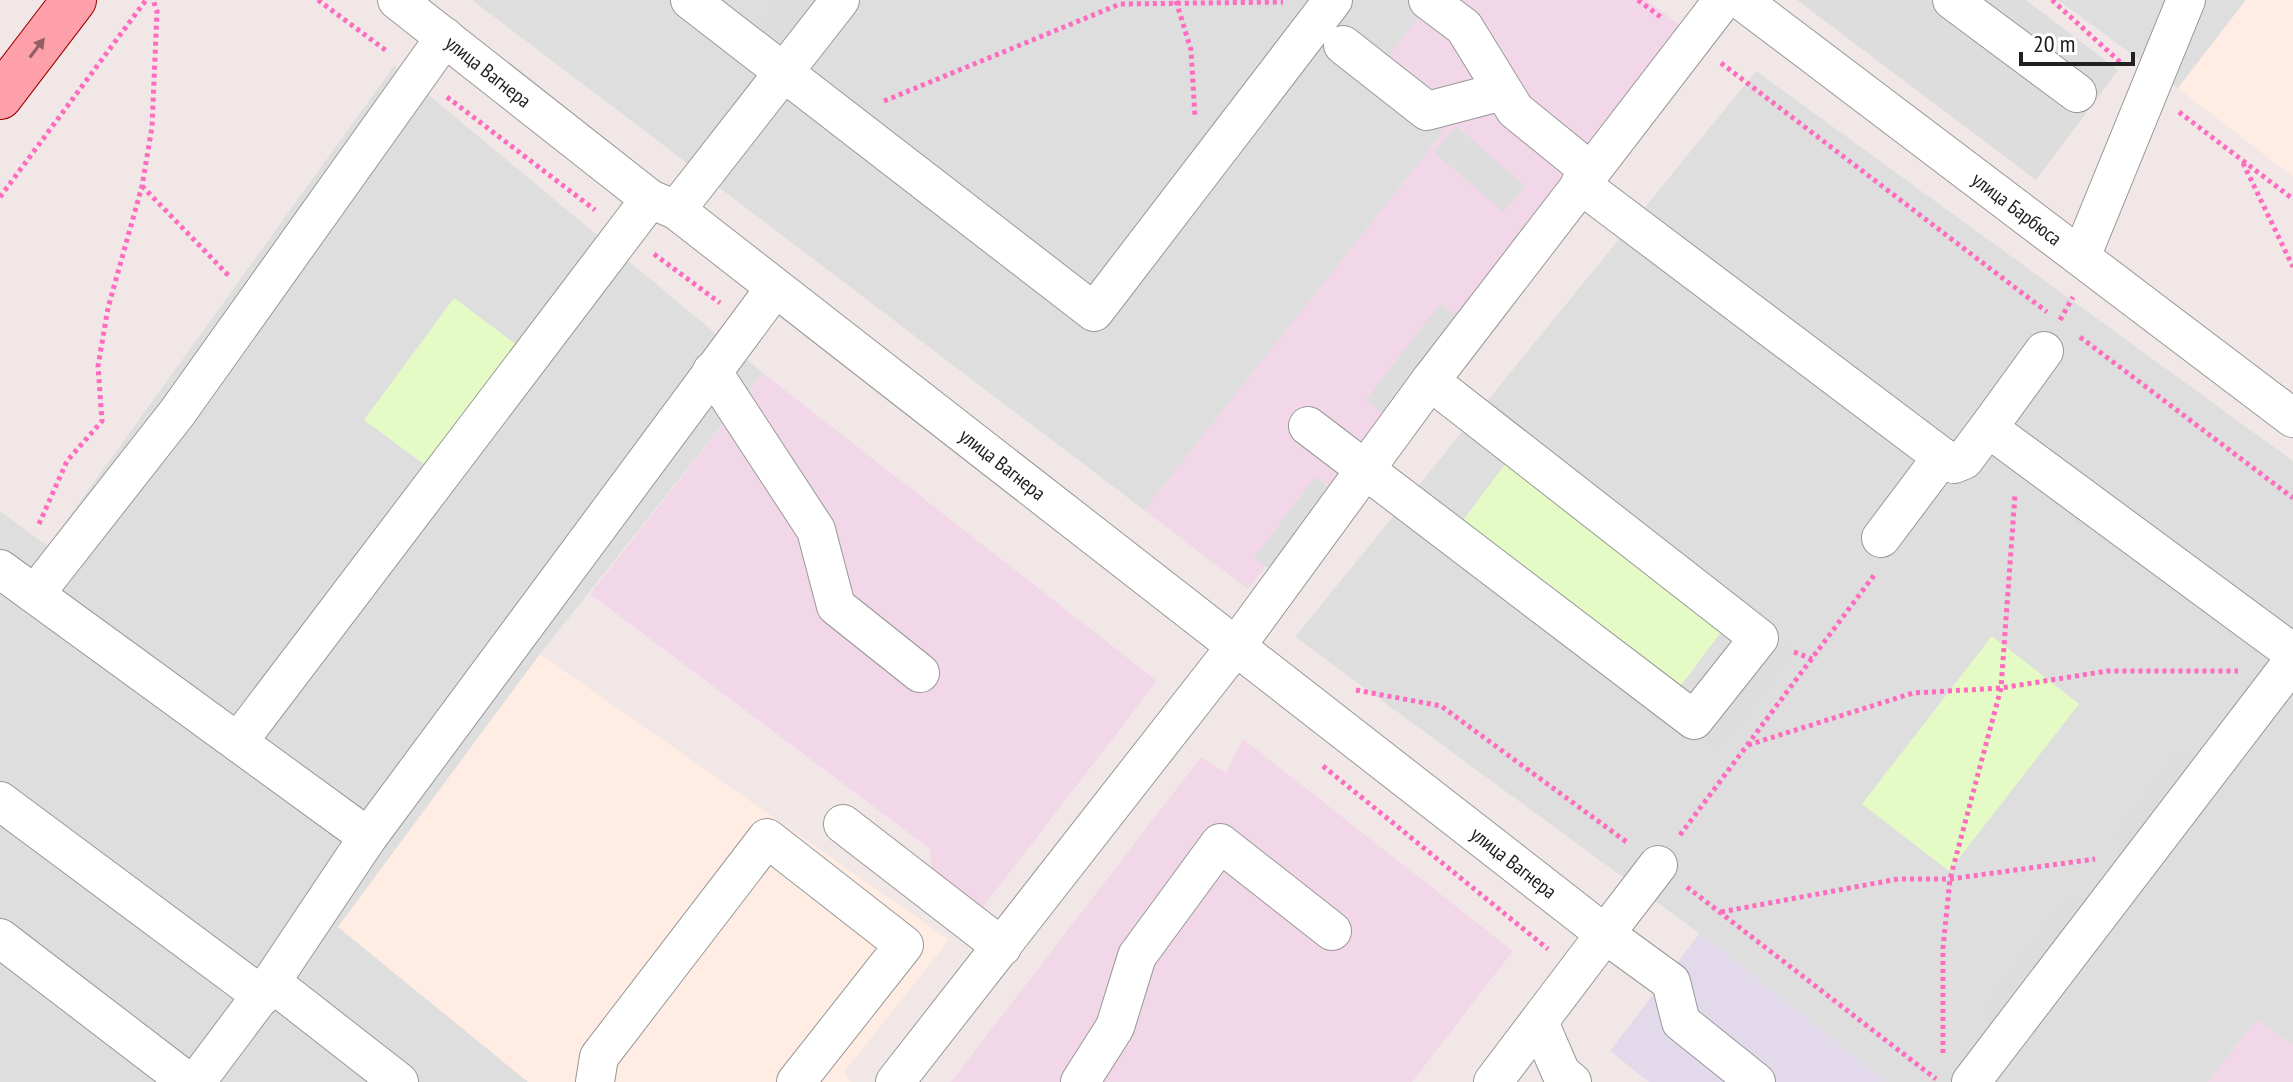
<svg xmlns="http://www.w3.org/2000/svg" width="2293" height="1082" font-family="'PT Sans Narrow',sans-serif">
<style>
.residential{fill:#dfdede}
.commercial{fill:#f2d7e8}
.industrial{fill:#e2d9ea}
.education{fill:#ffece3}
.park{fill:#e5fbc5}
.parking{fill:#ddd}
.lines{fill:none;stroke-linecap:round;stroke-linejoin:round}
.minor-casing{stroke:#989898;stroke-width:40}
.major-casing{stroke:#9e0000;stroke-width:46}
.path{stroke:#fd6cbe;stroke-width:5;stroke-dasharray:4 4;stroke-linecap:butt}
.minor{stroke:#fff;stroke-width:38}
.major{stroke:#fea0a9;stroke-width:44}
.oneway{fill:#906065}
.labels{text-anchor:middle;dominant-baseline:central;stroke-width:7;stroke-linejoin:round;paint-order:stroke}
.street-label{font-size:20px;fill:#212121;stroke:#fff}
</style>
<rect width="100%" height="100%" fill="#f1e7e7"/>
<!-- residential -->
<g class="residential">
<path d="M472 0H1431L1445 130 1144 510Z"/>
<path d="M2058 0H2246L2178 88Z"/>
<path d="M394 66 763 373 540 654 338 927 528 1082H0V511L48 546Z"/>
<path d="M1756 71 2293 461V1045L2256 1020 2208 1082H1886L1699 933 1295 637Z"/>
</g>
<!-- commercial -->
<g class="commercial">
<path d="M1431 0H1647L1686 30 1248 589 1144 510 1444 131 1373 77Z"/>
<path d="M763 373 1157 681 980 911 932 873 930 849 590 594Z"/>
<path d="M1243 739 1513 951 1412 1082H951L1201 757 1226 773Z"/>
<path d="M2256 1020 2293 1045V1082H2208Z"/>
</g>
<!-- industrial -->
<path class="industrial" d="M1700 933 1886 1082H1649L1610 1051Z"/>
<!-- education -->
<g class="education">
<path d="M2246 0H2293V177L2178 88Z"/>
<path d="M540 654 949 940 844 1072 852 1082H528L338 927Z"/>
</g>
<!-- park -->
<g class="park">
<path d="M454 298 518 346 428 467 364 420Z"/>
<path d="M1506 463 1724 628 1679 688 1461 523Z"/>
<path d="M1992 636 2079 704 1949 871 1862 804Z"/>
</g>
<!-- parking -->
<g class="parking">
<path d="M775 0H813L774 53 749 34Z"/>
<path d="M1797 0H2026L2118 70 2036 180Z"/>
<path d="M1456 126 1525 186 1503 212 1434 152Z"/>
<path d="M1440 304 1460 319 1384 415 1366 400Z"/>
<path d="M1315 477 1333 491 1272 571 1254 558Z"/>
<path d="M2062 487 2272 644 2261 659 2050 503Z"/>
<path d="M1775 633 1799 651 1719 754 1695 736Z"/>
<path d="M2176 751 2204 754 2124 859 2113 835Z"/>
<path d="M2065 894 2090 901 1993 1028 1982 1005Z"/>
</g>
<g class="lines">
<!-- minor casing -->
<g class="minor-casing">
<g id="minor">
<path id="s1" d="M397 0 650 199 676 210 1605 934 1658 865"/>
<path d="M690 0 1094 312 1333 0"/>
<path d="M1428 0 1464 27 1515 110 1590 171"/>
<path id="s2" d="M1741 0 2293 418"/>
<path d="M1952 0 2077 93"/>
<path d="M1343 45 1427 111 1503 91"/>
<path d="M1580 184 1942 457"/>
<path d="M676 210 840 0"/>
<path d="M2081 257 2186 0"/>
<path d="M712 371 816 530 836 606 920 673"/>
<path d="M1308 426 1694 720 1759 638 1430 381"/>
<path d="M1988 428 2044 351"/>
<path d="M1881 538 1942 457 1954 464 1964 460 1988 428 2293 653"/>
<path d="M0 569 368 837"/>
<path d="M35 594 177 413 445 37"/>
<path d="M238 742 650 199"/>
<path d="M0 801 262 996"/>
<path d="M843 824 1002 947"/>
<path d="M0 938 188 1082"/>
<path d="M271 982 399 1082"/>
<path d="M1539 1022 1561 1073 1572 1082"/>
<path d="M196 1082 271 982 368 837 775 288"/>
<path d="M595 1082 599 1057 767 838 904 945 796 1082"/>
<path d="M895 1082 1236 646 1430 381 1723 0"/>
<path d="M1080 1082 1115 1027 1137 956 1220 843 1332 931"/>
<path d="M1493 1082 1605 934 1671 982 1681 1022 1756 1082"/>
<path d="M1971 1082 2293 661"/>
</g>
</g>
<!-- major casing -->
<g class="major-casing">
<path id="major" d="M0 97 74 0"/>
</g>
<!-- path -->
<g class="path">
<path d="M318 0 388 52"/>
<path d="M1638 0 1662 18"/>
<path d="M2052 0 2120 62"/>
<path d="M1176 1 1191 50 1195 117"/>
<path d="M1721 63 2047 312"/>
<path d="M447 97 595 210"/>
<path d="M884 101 1120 4 1283 2"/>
<path d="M2179 112 2293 199"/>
<path d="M2243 163 2293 267"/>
<path d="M142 186 230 277"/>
<path d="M0 197 146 0"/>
<path d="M654 254 720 303"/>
<path d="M2060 320 2073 297"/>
<path d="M2080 337 2293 498"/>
<path d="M39 524 67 461 102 421 98 366 108 308 142 186 152 127 157 11 153 0"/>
<path d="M1794 652 1812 659"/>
<path d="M1356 690 1441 706 1628 843"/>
<path d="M1748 745 1913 693 2001 688 2107 671H2238"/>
<path d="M1323 766 1548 949"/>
<path d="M1680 835 1875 574"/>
<path d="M1687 887 1936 1079"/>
<path d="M1721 912 1898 879H1950L2095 859"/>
<path d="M1943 1053V948L1950 879 2001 688 2015 495"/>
</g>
<!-- minor -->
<use href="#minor" class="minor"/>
<!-- major -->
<use href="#major" class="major"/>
</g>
<!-- one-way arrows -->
<defs><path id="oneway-solid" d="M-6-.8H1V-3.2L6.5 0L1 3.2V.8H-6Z" transform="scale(2)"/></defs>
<use class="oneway" href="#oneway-solid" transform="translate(37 48) rotate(-53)"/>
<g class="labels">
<!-- street labels -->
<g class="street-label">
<text stroke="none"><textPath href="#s1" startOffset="116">улица Вагнера</textPath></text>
<text stroke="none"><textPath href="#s2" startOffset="346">улица Барбюса</textPath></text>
<text stroke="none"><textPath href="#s1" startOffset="764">улица Вагнера</textPath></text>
<text stroke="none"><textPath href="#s1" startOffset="1412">улица Вагнера</textPath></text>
</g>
</g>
<!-- scale -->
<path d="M2021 52v12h112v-12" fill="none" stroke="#212121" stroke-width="4"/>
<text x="2033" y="52" font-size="24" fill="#212121" stroke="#ffffff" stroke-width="6" paint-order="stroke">20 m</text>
</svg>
